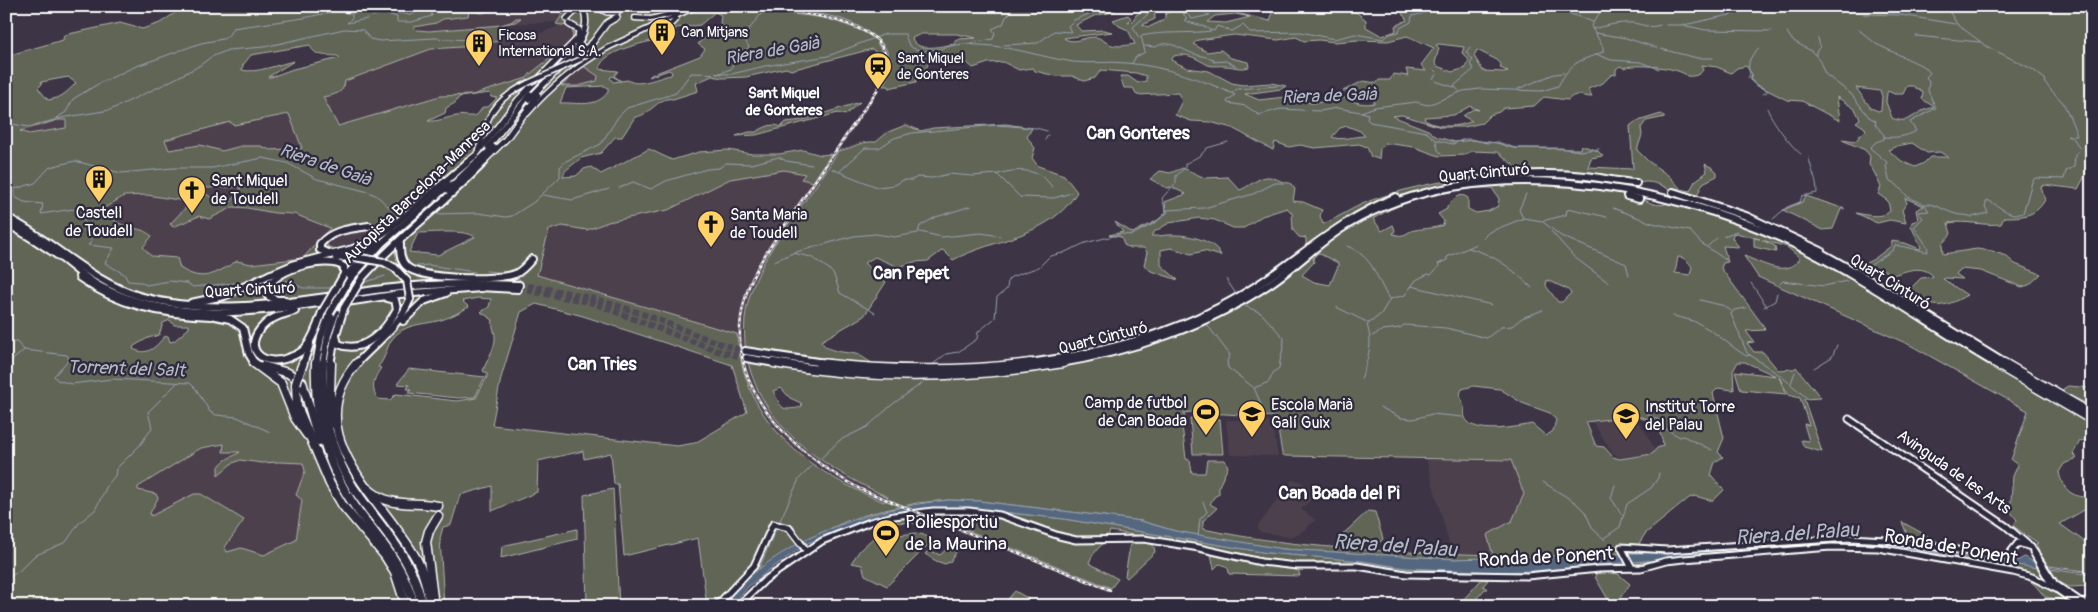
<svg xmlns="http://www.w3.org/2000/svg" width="2098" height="612" font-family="Pangolin,sans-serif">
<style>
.built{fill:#4d404e}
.green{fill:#616557;stroke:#b0b2ab;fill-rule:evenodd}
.water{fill:#54667f;stroke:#98a3b2}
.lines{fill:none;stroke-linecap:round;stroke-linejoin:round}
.stream{stroke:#98a3b2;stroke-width:1}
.motorway-tunnel{stroke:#504858;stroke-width:6;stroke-dasharray:6 3;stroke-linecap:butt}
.secondary-casing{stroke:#fff;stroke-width:9}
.primary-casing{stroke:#fff;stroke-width:7}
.motorway-far2-casing{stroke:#fff;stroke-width:8}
.motorway-far1-casing{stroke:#fff;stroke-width:10}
.motorway-casing{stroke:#fff;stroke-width:11}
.secondary{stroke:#2f2a3d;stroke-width:5}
.primary{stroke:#2f2a3d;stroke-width:4}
.motorway-far2{stroke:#2f2a3d;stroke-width:5}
.motorway-far1{stroke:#2f2a3d;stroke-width:6}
.motorway{stroke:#2f2a3d;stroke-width:8}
.rail-casing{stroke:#fff;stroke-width:2.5}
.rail{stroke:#2f2a3d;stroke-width:1;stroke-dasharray:3;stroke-linecap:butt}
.primary-bridge-casing{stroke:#fff;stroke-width:7;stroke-linecap:butt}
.motorway-bridge-far1-casing{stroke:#fff;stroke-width:10;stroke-linecap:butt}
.motorway-bridge-casing{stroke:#fff;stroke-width:11;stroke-linecap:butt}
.primary-bridge{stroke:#2f2a3d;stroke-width:4}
.motorway-bridge-far1{stroke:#2f2a3d;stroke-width:6}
.motorway-bridge{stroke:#2f2a3d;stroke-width:8}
.labels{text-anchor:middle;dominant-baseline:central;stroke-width:4.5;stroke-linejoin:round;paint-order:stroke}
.far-poi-label{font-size:14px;fill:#fff;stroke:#2f2a3d;text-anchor:start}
.far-neighbourhood-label{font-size:15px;font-weight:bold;fill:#fff;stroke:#2f2a3d}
.street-label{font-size:16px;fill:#fff;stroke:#2f2a3d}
.poi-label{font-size:16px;fill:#fff;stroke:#2f2a3d;text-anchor:start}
.water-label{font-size:18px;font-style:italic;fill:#b2bac5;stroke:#2f2a3d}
.neighbourhood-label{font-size:18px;font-weight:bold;fill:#fff;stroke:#2f2a3d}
.near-poi-label{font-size:19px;fill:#fff;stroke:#2f2a3d;text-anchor:start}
.near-street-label{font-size:19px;fill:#fff;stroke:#2f2a3d}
.near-water-label{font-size:21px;font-style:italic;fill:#b2bac5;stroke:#2f2a3d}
</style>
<rect width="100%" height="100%" fill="#3d3445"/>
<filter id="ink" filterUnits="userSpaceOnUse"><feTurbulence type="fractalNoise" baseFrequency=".02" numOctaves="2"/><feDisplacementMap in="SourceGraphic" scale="10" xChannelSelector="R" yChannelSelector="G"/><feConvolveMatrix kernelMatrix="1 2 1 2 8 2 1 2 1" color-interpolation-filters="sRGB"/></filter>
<g filter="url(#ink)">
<!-- built -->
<g class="built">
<path d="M501 6H531V9L540 6H561L565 11 557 22 507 24 437 31 417 30 414 27 421 24 436 23 443 19 468 16 469 11 479 12Z"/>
<path d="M774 10 832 17 868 31 865 32 827 18 773 12Z"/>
<path d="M560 25 567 26 573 32 572 41 530 74 527 78 472 95 440 96 338 126 323 97 335 95 345 81 431 49 476 46 498 41 502 34 526 30 539 34Z"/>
<path d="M880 41 884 46 890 61 889 72 886 81 765 262 752 288 747 303 743 334 752 379 772 414 790 435 812 454 834 471 888 497 884 502 856 490 804 457 789 444 766 420 757 406 747 382 738 355 737 334 537 275 549 230 555 228 567 226 587 230 608 222 668 210 730 179 775 170H784L806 174 801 179 813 182 881 81 885 61 876 42Z"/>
<path d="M584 65 598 76 597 81 578 86 562 87Z"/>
<path d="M289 114 302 149 270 150 261 146H241L222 151 200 145 169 150 165 140 230 122 267 119Z"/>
<path d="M57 120H66V128L29 134 20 131Z"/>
<path d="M241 187 230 203H223L215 201 208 195 196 192 206 188Z"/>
<path d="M147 195 192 202 170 224 173 227 199 216 209 219 233 207 275 213 294 214 330 228 303 258 251 264 237 261 217 273 197 277 180 268 177 258 151 256 143 247 152 235 141 228 128 227 116 221 101 210 124 196Z"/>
<path d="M362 229 375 231 355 245 331 248 327 246 329 239 337 235Z"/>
<path d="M1635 417 1646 433 1655 450 1650 453 1622 458 1617 456 1612 452 1592 421Z"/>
<path d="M1226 420 1272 421 1278 456 1230 455Z"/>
<path d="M225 444 223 452H241L222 461 225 470 231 464 240 460 257 462 303 463 305 471 297 490 296 495 302 500 296 540 264 555 227 552 225 547 244 520 201 494 151 516 150 514 158 498 138 490V487L201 448Z"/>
<path d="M1426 459 1511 460 1524 494 1512 522 1487 535 1494 555 1452 554Z"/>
<path d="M1292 480 1300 481 1317 494 1301 509 1316 520 1299 534 1290 537 1260 532 1257 527Z"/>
<path d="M932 516 1029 554 1111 588 1110 591 929 520Z"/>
</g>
<!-- green -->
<g class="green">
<path d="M178 6H366L410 15 433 6H475L480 8 507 6 482 13 469 11 468 16 443 19 436 23 414 27 417 30 429 31 501 25 511 22 516 18H521L515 22 504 24 498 41 476 46 431 49 345 81C344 94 333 95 323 97L338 126 440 96 472 95 527 78 530 74 572 41 573 32 567 26 556 24 565 11 561 6H690L755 11 757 9 721 6H1120L1113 12 1094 16 1076 25 1081 31 1104 30 1112 32 1064 38C1073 45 1083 37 1094 37 1101 37 1105 43 1112 45 1118 47 1129 45 1135 44L1128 30 1119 26 1113 20 1128 15 1131 18 1128 23 1132 22 1136 15 1142 11V6L1154 8 1155 19 1142 25 1149 27 1164 20 1166 13 1173 11 1172 6H1369L1356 7 1351 11 1356 12 1366 20V27L1382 36 1396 31 1395 26 1407 20 1402 13 1401 6H2092V169L2088 170 2078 189 2045 185 2041 187 2045 200C2035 217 2022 217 2004 217L2001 224C1983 226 1966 220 1948 223L1951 234 1942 244 1943 254 1977 249 1992 251 2006 256 2015 264 2041 274 2029 285 2022 287 1981 271 1961 269 1956 274 1963 279 1945 278 1943 279 1967 295C1943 309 1930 310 1908 291L1921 278 1932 277 1933 276C1922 264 1906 271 1893 275 1883 267 1874 271 1864 264L1874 259 1891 246V241L1905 243 1920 249 1921 247 1911 226 1912 222 1918 220 1916 210 1924 206 1905 198 1907 203 1902 210 1906 223 1890 220 1877 223 1856 213C1866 215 1883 219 1890 211L1888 201 1878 194 1881 187C1877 179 1875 172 1869 165L1870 156 1865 150 1842 140V139L1856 141 1860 135 1866 131 1865 128 1856 122 1860 119 1855 109 1837 97 1840 121 1802 101 1787 100 1757 85 1750 79 1752 74 1746 66 1737 68 1731 73 1717 67 1701 65 1703 70C1700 75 1693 77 1687 76 1680 67 1632 63 1624 68L1620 66 1616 69V74L1611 75 1603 83 1588 89 1592 97C1581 97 1577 91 1568 100L1544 97 1534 106 1504 108 1499 112 1490 115 1482 123 1464 127H1441L1402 115 1392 116 1428 130 1437 137 1455 142 1472 140 1497 143 1513 148 1578 149H1580L1581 145 1598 151 1603 156 1591 158 1588 167 1633 169 1630 126 1635 122 1661 114 1665 117 1646 121 1641 128 1642 135 1637 150 1648 161 1669 176 1681 189 1690 191 1695 181 1707 172 1705 164 1713 168 1717 172V176L1703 183 1697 196 1747 215 1938 321 2092 411V439L2080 441 2073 454 2077 458 2064 464 2059 472C2062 490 2074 499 2092 497V510L2086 509 2060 524 2092 547V572L2035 564 2032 561 2042 557 2036 544 2038 543 2013 526 2017 520 2010 511 2013 476 2018 465 2011 460 2028 411 1910 345 1758 277 1744 256C1761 262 1785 278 1799 260V257L1787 247 1762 240 1775 246 1776 252 1754 247V238L1760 239 1736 233 1733 234 1732 238 1739 247 1723 246 1728 262 1723 263 1721 268 1765 328 1764 329 1765 330 1746 331 1754 342 1747 343 1754 352H1763L1778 370 1794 369 1796 367 1821 398 1804 399 1822 452 1804 447 1801 440 1809 441 1804 424 1809 425 1800 398 1788 395 1779 377 1786 394 1741 390 1735 371 1776 376 1745 362H1738L1733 371 1734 390 1718 388 1713 393 1724 438 1718 452 1723 457 1715 462 1711 475 1724 490 1713 501 1695 496 1689 498 1645 534 1638 545 1643 552 1523 558 1455 559 1315 551 1283 549 1219 539 1175 531 1141 521 1104 516 979 501 948 500 917 503 872 513 849 520 810 538 755 572 730 593 719 606H707L698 538 624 556 618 484H614L611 453 584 459 583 451 538 461 537 492 492 511V486L460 495 451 525 443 527 440 538 444 606H6V56L63 40 64 35 120 23 142 29 160 23 181 9ZM1242 7 1270 11 1272 14 1270 21 1237 13V10ZM774 10C806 12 841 13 868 32H865L827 18 774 12ZM715 12 721 15 720 23 723 29 706 36 698 44 705 49 700 56 651 75 649 77 669 70 672 72 671 75C659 77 638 88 628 80L613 82 610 78 612 76 621 81 614 76 618 71 599 69C603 47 658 41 676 35L674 33 676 28 700 25ZM1235 14 1250 17 1226 23 1207 22 1215 16ZM957 34 976 38 959 39 955 41V44C943 45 917 54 912 38L921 34ZM1234 35 1278 40 1296 37 1304 41 1319 40 1335 42 1358 40 1388 41 1407 36 1434 48 1421 65 1426 71 1406 69 1408 76 1393 74 1390 80H1379L1377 83 1363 81 1343 91 1359 90 1374 100V103C1358 107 1342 96 1328 91L1327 94 1334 101 1311 103 1285 97 1259 100 1245 94 1281 89 1286 86 1271 83 1243 85 1232 83 1209 71 1187 68 1171 60 1174 56C1187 52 1197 59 1208 65 1214 67 1219 65 1225 66 1234 66 1239 70 1249 67L1248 62 1231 58 1221 50 1207 52 1193 44 1198 40ZM880 41C893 55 892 70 883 86H889V88L916 82C918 73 928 71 929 60 950 54 957 53 973 68L988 63 1003 62 1019 70 1033 68 1035 71 1056 76H1072L1084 81 1095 78 1101 70 1136 73 1146 76V81L1138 83 1128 76H1120L1124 88H1133L1137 95 1178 93 1182 101 1175 115 1191 121 1210 122 1232 128 1273 150 1275 142 1289 147 1300 145 1315 148 1359 144 1367 147 1371 157 1379 159 1380 149 1385 143 1414 147 1439 156 1464 155 1472 151 1498 152 1517 168 1514 173C1466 177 1420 183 1375 199 1356 205 1340 217 1323 224L1320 216 1322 210 1303 202 1293 201 1295 189 1290 183C1281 183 1274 176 1266 177 1258 178 1248 187 1240 190L1228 177 1205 178 1183 168 1170 173 1160 171 1150 179 1167 188 1171 187 1186 194 1165 202 1166 212C1157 224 1145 225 1133 233L1115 222 1123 232 1109 235 1121 237 1124 245 1130 248H1144L1147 252 1144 265 1151 271 1178 280 1161 265V250L1171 248 1191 254 1204 251 1221 256C1217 241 1189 235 1176 235 1167 234 1159 237 1151 236L1154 232 1169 223 1199 218 1215 220 1233 228H1244L1262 216 1287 208 1292 213 1293 230 1299 237 1306 238V246C1280 266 1254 286 1224 302 1157 337 1070 357 995 364 956 368 916 366 877 365 870 363 865 358 859 355 847 351 828 354 821 341L864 316 886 282 864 263 875 257 898 267 914 262 928 261 943 250 953 260C995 238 1051 237 1077 192L1064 175 1038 166 1032 158 1035 148 1027 137 1032 128 1006 124 933 128 921 131 906 125 888 132 876 142C858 141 855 148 838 151 812 197 770 239 752 289 744 310 743 330 746 352 758 426 825 469 888 497L884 502C807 471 744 423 737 334L537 275 549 230 562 226 587 230 608 222 668 210 730 179 784 170 805 174 801 179 813 182 831 154 821 155 803 150 779 154H752L728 150 699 152 672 160 649 149 601 174 591 167 584 169 576 176 563 177 565 171 581 158 601 153 615 137H622L635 117C650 116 658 96 673 99L698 91 696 83 712 76 723 78 746 77 786 68 791 70 872 49 875 51 870 72 873 79 883 77C886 64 885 54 877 43ZM1439 44 1464 47 1462 53 1469 60 1466 65V68L1452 72 1437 66 1435 63 1439 48 1436 45ZM310 45C314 57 326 55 337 56L340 58 293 69 271 77H268L294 61C279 64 256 74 242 70L243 65 251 55ZM1477 50 1497 60 1501 64 1500 68 1508 71 1504 72 1483 71 1474 56ZM583 66 598 76 597 81 578 86H562ZM68 77 76 83C67 92 62 98 48 100L38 88 42 84 41 82ZM605 86 608 88V92C596 109 577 102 560 103L566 88ZM1907 86H1913L1923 93 1922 99 1934 107C1930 109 1925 109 1922 111 1911 117 1906 124 1892 118L1886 102 1887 93 1888 91 1894 94H1903ZM1856 88 1880 91 1882 96 1881 110 1878 111 1871 108ZM490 93 491 97 497 98 488 107H483L477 115C469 118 464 114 457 116 447 117 438 122 428 121L445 113 446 108 455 103 459 97ZM1470 106 1479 110 1473 109 1463 116 1472 121C1460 127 1436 129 1424 119L1425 117 1454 115ZM289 114 302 148 270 150 261 146H241L222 151 200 145 169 150 165 140 230 122 234 125ZM58 120H66V128L29 134 20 131ZM1347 126 1360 131 1365 136C1355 136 1339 141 1332 137L1340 128ZM1912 143 1927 153 1940 152 1948 157H1930L1924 163 1915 167 1903 162 1888 150 1897 146ZM1648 182C1658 183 1668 187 1674 195L1673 200C1659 211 1642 201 1633 189 1636 183 1642 182 1648 182ZM206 188 240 187 241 188 230 203 215 201 208 195 197 192ZM1474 188H1492L1499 199 1498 206 1489 211 1476 213 1468 209V198C1459 191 1453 200 1447 206V209L1438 214 1444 221 1443 225C1433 229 1425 228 1415 230 1405 232 1406 238 1393 234L1395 230 1393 225 1382 231 1373 219C1403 200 1439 193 1474 188ZM147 195 191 202 170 224 173 227 199 216 209 219 233 207 247 208 275 213 294 214 330 228 303 258 251 264 237 261C215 274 203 283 180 268L177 258 151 256 143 247 152 236C138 226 139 231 126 226 116 223 109 216 101 210L124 196ZM360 229 375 231C367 242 339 254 327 246V241L333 237ZM418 233C431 233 466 229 475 237L438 255 409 252ZM1318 253 1338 263V266L1330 285 1314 282 1302 275 1314 262 1313 258ZM1678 257C1684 257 1689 262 1692 267L1690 275 1675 273ZM1547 280 1567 289 1571 293 1562 302H1558L1546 286ZM478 298 491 299 489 307 481 312 493 320C491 327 496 332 495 340 494 351 486 361 483 371L487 373V377L476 398 457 401 396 394 390 400 378 399C370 388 374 378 381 368L378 367C387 357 386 345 394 337 407 322 428 325 444 319 453 316 461 311 469 307L462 301ZM536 304 583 316 732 365 747 412 695 443 677 446 492 425 501 378 521 312ZM170 320 174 325H189V328L174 341 170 342 168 336 164 337C155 348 147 356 133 349L134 346 148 338 159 335 163 323ZM1473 386 1500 389 1522 403 1550 413 1556 420 1553 431 1546 436 1532 424C1517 427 1480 434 1468 422 1463 417 1465 412 1464 407 1462 400 1458 396 1462 389ZM781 388 790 398 801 403 802 406C797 409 795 408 789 409 779 410 778 398 773 391ZM1191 412 1276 417 1282 454 1285 456 1511 460 1524 494 1512 521 1487 535 1493 555C1396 552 1298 549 1203 529V521L1217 508 1210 504 1214 497 1219 494V486L1228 467 1225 460H1207L1205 473H1192L1190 460 1186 459 1182 425H1185L1184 413ZM1630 416C1648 417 1662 427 1663 446L1657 448 1652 454 1620 459 1613 457 1604 447 1596 446 1586 422ZM224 444 223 452H240C230 459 217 460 218 475L231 464 240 460 262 463 279 462 303 463 305 471 296 495 302 500 296 540 264 555 241 548 227 552 225 547 244 520 201 494H194L151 516 150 513 158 498 156 494 138 490V487L201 448Z"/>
<path d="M860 102 845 115 838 113 756 135 736 136 749 132H756C763 128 772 122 781 127L786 122 803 120Z"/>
<path d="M1806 196 1845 209H1841L1833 229 1823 230 1783 210 1802 202Z"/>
<path d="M409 369 485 377 475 397 458 398 408 393 411 389H407L409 385 397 384Z"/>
<path d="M2068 386 2092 388V406L2060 391Z"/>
<path d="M1190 418 1220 419 1223 454H1193Z"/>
<path d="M613 489 619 606H587L584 495Z"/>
<path d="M957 507 1064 519 1268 553 1362 561 1405 568 1497 572 1655 560 1631 565H1609L1517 574 1406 571 1345 564 1293 563 1252 558 1206 547 1110 531C1106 544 1093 550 1089 563L1118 579 1111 588 932 516 930 520 949 527 948 529C918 522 898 520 868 526L864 521 900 512Z"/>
<path d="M1368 511 1375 512 1383 539 1378 544 1344 542 1340 540 1341 536Z"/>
<path d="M1902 522 1940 543 1911 539 1908 537Z"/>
<path d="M577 529V539L501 558 502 546Z"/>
<path d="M916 533 924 535 933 540 887 586 865 575 862 565 851 563 860 550 873 538Z"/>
<path d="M1136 542 1152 544 1154 547 1155 552 1127 578 1125 576 1130 546Z"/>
<path d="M950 546 958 549 950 562 945 564 936 561 925 554 929 550 940 555Z"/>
<path d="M1913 550 2092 575V586L2069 587 2055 580H2042L2027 574 1917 552Z"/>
<path d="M1211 554 1237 561 1298 569 1300 576 1229 574C1229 568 1226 565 1219 564L1214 569Z"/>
<path d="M1604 572 1618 574 1630 584 1616 604 1609 601 1595 577 1596 573Z"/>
<path d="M2024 577 2046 586 2068 601 2045 597 2035 585Z"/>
<path d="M1482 579 1488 580 1483 586 1488 589H1485L1470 606 1462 601Z"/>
<path d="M1015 591 1029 599 1023 606H1002Z"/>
</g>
<!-- water -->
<path class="water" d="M948 500 979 501 1104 516 1141 521 1175 531 1283 549 1455 559 1670 552 1851 539 1902 544 2011 560H2019L2024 557 2034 562 2037 568 1919 550 1862 544 1790 548 1533 571 1497 572 1405 568 1362 561 1268 553 1064 519 985 510 937 508 900 512 874 518 808 543 769 570 748 587 732 606H719C777 540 863 509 948 500Z"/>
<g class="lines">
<!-- stream -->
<g class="stream">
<path d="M453 6 481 12 503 6"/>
<path d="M1548 6 1593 22"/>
<path d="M1567 6 1576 14"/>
<path d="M1920 6 1942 9"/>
<path d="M1091 13 1105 11"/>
<path d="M1863 14 1901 15 1955 24"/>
<path d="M372 16 384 13 397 17V22H412L432 16 431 12 439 6"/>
<path d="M1666 25H1682L1706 30 1771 31"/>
<path d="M1684 25 1743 12"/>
<path d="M1592 29C1605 26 1619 22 1632 23 1643 24 1649 29 1660 25"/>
<path d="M1858 29 1876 44 1925 67 1930 73 1926 77 1929 82 1928 91 1936 108 1910 122 1916 131C1906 137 1895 138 1884 137"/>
<path d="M1211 30 1214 31 1217 26 1232 31 1243 25 1251 33 1301 32 1334 39 1355 34 1383 39 1390 34 1399 32 1400 28 1411 22 1412 16 1428 12 1429 10 1425 7 1428 6"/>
<path d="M1787 32 1792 40 1811 51 1819 59 1825 74 1851 94 1869 117 1876 121 1875 124 1884 135V139L1876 142 1870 148 1888 163 1886 166 1889 180 1897 185 1908 197 1924 204"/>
<path d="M1595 33 1626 38 1657 48"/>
<path d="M1916 36 1980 42"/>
<path d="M1139 38 1133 27 1147 15 1148 6"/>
<path d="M971 43 993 39 995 33 992 29 1003 24 1006 17 1012 11 1010 6"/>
<path d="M1004 45 1038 43 1054 31 1071 32 1068 26 1074 20 1091 13 1089 6"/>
<path d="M1145 46 1156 47C1168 38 1182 50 1194 54 1201 56 1207 57 1214 59L1213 62 1226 61 1236 66"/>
<path d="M1760 47C1751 55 1746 62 1750 74L1748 78 1755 85 1768 91"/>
<path d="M1661 49 1697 58H1713"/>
<path d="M1598 55 1611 60 1640 62 1659 69"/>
<path d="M1816 55V51L1820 47 1818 38"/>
<path d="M1132 63 1136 57 1145 52 1141 36C1164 31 1187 34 1211 31 1204 24 1193 25 1184 20L1187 18 1183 14 1186 13 1192 19 1210 15 1196 9 1224 13 1228 12 1222 8 1229 6"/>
<path d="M1434 70 1437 73 1433 79 1435 81 1454 87"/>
<path d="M717 74 731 69 735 60 749 57 744 52 749 47 743 37 765 9 773 6"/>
<path d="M1518 89 1554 74 1564 73"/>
<path d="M1459 91 1454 86 1474 69 1470 64 1473 60 1466 52 1471 46"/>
<path d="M1232 93 1237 89 1277 86"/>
<path d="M1763 94 1767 92"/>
<path d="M1767 108C1770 118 1792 148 1801 154"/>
<path d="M1362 112 1368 114 1367 119 1370 122 1426 132 1436 140 1453 144 1464 139H1471L1487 143 1498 142 1515 148H1561L1579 151 1599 149"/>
<path d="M57 118 66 112 73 99 98 84 134 67 201 43 223 39 228 36 233 28 304 18 335 11 352 14V18L347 23 367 19"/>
<path d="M55 119 110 110 163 85 199 66 211 57 228 50 264 47 344 29 363 30 370 39 380 41 435 38 467 40 486 33"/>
<path d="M6 123 29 127 54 120"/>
<path d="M1045 140 1048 135"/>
<path d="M1436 141 1438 150 1441 153"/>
<path d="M832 169 877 187 895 185 903 180H912L917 177 932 178 949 174 973 176 997 174 1020 197 1054 198 1071 193"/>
<path d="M840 171 865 148H879L894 138 912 133 997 125 1036 128 1047 131"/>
<path d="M998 174C1018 168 1040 168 1052 187"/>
<path d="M6 188 15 189 35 183 50 167 75 161 121 173 173 168H212L263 158 287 163 317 179 369 192 377 196 392 210 404 213"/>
<path d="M619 188 633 182 651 189 666 181 707 169 719 168 726 163 751 164 779 157 786 161 812 165"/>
<path d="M15 191V197L24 202 43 204 41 214 73 209 86 223 83 229 92 241 88 245 114 248 105 263 124 274 128 281 141 282 146 285 170 281 187 283 193 287 235 283"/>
<path d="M543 195 572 200 609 189"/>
<path d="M1613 208 1652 223 1690 231 1701 243 1726 260"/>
<path d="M1166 210 1204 208 1253 194 1275 183H1284"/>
<path d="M433 214 478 213 506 217 512 216 534 202 560 177V167L566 161 601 144 618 117 627 108 676 93 691 73 732 74 765 66 828 56 885 34H905C907 40 908 47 915 49 929 54 949 45 964 44 969 44 974 45 979 45 1011 46 1041 57 1073 62 1090 64 1108 61 1126 63 1163 66 1202 79 1235 95L1227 101 1228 103 1246 106 1259 115 1280 109 1320 111 1337 108 1361 112 1375 107 1416 102 1428 105 1463 91 1480 89 1542 91 1558 86C1572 61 1577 62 1603 52V47L1591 26 1602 9 1611 6"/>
<path d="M1523 218 1519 210 1526 194"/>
<path d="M1773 219 1787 207 1800 202 1802 196 1817 193C1817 180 1811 170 1809 158"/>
<path d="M1543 222 1561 236 1626 264 1629 275"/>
<path d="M1551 231 1574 257 1609 283"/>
<path d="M920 232 942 237 981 233 1000 236"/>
<path d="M1724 236 1737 231"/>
<path d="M1347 246C1374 257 1375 276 1389 299"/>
<path d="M1708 246 1717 238"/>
<path d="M1469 248C1495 255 1513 269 1532 288"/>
<path d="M793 253 854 236 876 234 894 237 918 233 920 226 936 217 971 206"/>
<path d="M774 261 793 253 811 257 829 269 834 275 840 293 875 313"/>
<path d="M417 266 428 265 475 272"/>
<path d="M1866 268 1893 250 1895 245 1928 252 1927 246 1914 227 1923 218 1918 212 1929 211 1924 204C1937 203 1943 211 1956 214 1962 216 1966 214 1972 217L1988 213 1985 206 1987 200C1999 205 2009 218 2023 213L2032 182 2035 178 2064 179 2066 171 2074 167 2075 155 2080 149 2074 139 2067 136H2077C2077 134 2065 105 2063 103 2057 95 2051 92 2045 82L2046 80 2032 69 1986 46 1957 24 1949 11 1936 6"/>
<path d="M486 271 507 273"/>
<path d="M515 278 521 280"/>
<path d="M1226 279 1236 294"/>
<path d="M286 280 303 288H333"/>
<path d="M362 283 385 276"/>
<path d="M1751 283 1767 307"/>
<path d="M1780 284 1783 281 1824 286 1847 281"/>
<path d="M1411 286 1492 305"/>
<path d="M1700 300 1725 306 1731 311"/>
<path d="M1245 306 1261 313 1284 338C1284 349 1280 357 1279 368L1273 373 1269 382 1254 388 1261 404 1257 412"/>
<path d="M1336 307 1369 323"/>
<path d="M1764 307 1775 301 1777 293"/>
<path d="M1746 308 1734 310 1731 314 1747 353 1781 376 1807 398"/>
<path d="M1673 316C1682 318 1692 320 1700 324 1717 333 1730 346 1746 356L1750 355"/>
<path d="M1208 326 1230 355 1227 361 1228 368 1253 387"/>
<path d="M1372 336 1383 330 1400 328 1404 325 1446 328 1487 338 1501 327 1512 326 1522 318 1543 310"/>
<path d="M6 342H17L24 350 67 355 69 359 54 376 57 380 71 384 112 379 190 383 196 389 210 412 216 415 237 417 270 432"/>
<path d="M932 365 946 354 958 352 977 339 978 332 995 318 997 297 1007 289 1008 280 1011 277 1039 267 1050 256 1063 253 1085 243 1121 234 1132 235 1155 223 1168 212 1165 209 1162 198 1176 183V176L1185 168V164L1201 155 1207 148 1228 142"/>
<path d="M6 366 24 350"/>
<path d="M1814 368 1832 357 1837 345"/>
<path d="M1361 379C1367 360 1374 345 1367 325L1381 314 1390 299 1405 295 1416 280 1428 274 1431 275 1439 266 1438 264 1447 260V257L1477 244 1489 232 1524 218 1542 221 1566 215 1567 210 1572 209 1607 217"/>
<path d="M1791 383 1795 372"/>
<path d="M1380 407 1401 418 1413 419 1432 414 1462 417"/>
<path d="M1624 414 1646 418 1680 437 1683 436 1712 450"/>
<path d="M1647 414 1663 422 1664 430"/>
<path d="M821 458 840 440 867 427 893 404 922 383"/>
<path d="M1543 482 1576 503 1585 512 1593 529 1605 540"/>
<path d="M1615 485 1611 498 1622 515"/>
<path d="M779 523 799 479 812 466"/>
<path d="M1198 536 1200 519 1207 512 1203 502"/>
<path d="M1604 538 1620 527 1627 504 1651 488 1658 478 1659 473"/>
<path d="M2046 567 2092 573"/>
<path d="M759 569 777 526"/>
<path d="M6 579 19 571 34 556 66 542 79 523 95 510 108 484 115 476 116 469 140 445 152 428 148 412 177 383"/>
</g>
<!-- motorway-tunnel -->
<g class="motorway-tunnel">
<path d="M519 285C562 290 604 300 645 315 678 327 710 342 745 351"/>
<path d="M518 289 590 302 715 350 746 358"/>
</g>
<!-- secondary casing -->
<g class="secondary-casing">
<g id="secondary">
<path d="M1849 419 2006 526 2027 544"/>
<path d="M2033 552 2050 582"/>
<path d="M1632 568 1621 547 1667 550 1850 538 1886 540 2007 557 2018 543 2031 547 2055 584 2087 606"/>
<path d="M2059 591 2081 606"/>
<path d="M716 606 754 566 773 524 789 528 806 550"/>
<path d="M738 606 765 580 822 541 870 522 894 516 933 511H969L1000 515 1059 536 1076 540 1144 539 1199 548 1261 562 1297 566H1357L1406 574 1527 576 1599 569 1641 568 1666 561 1684 559 1831 547 1878 548 2013 572 2032 577 2056 589"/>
</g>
</g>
<!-- primary casing -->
<g class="primary-casing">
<g id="primary">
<path d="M635 18 651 19 675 13"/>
<path d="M667 28 676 19"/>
<path d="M607 48 697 6"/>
<path d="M527 114C551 86 578 65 609 47"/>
<path d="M478 149C483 141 484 132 487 123 494 103 510 92 528 83"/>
</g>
</g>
<!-- motorway-far2 casing -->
<g class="motorway-far2-casing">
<g id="motorway-far2">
<path d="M596 6 607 12H617"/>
<path d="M567 19 574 12 575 6"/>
<path d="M577 46C585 33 589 21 582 6"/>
<path d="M572 61 593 42 607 23 617 17"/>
<path d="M529 99 581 46"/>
<path d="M488 147 530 94"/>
<path d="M466 163 476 155 518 100 578 38 579 30 569 24"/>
<path d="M476 163 493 147"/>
<path d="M482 163 506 139 538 95"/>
</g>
</g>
<!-- motorway-far1 casing -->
<g class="motorway-far1-casing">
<g id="motorway-far1">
<path d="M1474 181C1511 174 1549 172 1586 176 1603 178 1619 182 1636 183"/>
<path d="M448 190 477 162"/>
<path d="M1673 192 1746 216 1821 251"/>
<path d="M1627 196 1639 199"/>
<path d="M6 217C52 240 89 281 139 296 219 319 303 299 383 289 428 283 473 283 519 285"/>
<path d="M6 223C26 234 45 246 64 260 76 269 87 280 101 287 172 324 256 313 332 301"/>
<path d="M400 244C400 252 400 260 406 266 420 280 496 281 515 274 522 271 527 265 532 259"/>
<path d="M1818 251 1863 276 2006 364"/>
<path d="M332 254 320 250V244C333 229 351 229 369 226"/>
<path d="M336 258 354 257"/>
<path d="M384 262 395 268 407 281"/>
<path d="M269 275 295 264 353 249 369 242 388 230 468 162"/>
<path d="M79 277C118 306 163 314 211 316"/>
<path d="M345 277 377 241"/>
<path d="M362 278C399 236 445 203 484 162"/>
<path d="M350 279 382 243 449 185"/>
<path d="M479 287 518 289"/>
<path d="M285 300H277L268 296C268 293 267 290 268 288 275 268 329 255 344 267V274L338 285"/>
<path d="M191 303 224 296 271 274"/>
<path d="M333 304 400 294 482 288"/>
<path d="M295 311C284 314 272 317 264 325 240 348 263 369 290 357 296 355 302 352 306 347 314 337 318 324 322 312"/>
<path d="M215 316 230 319 243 328 249 354 255 364"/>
<path d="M403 321 424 301 446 293"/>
<path d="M336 336 338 344C364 355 386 330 397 309L395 300 387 298"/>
<path d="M745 351 831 364"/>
<path d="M746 358 781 364"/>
<path d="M303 364 310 344"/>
<path d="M316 364 321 337 330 313"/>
<path d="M323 364 328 335 336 312"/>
<path d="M330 364 335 337 344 308"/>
<path d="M356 364C376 342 399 327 410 299"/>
<path d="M1021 364C1102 354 1186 332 1256 286 1305 254 1340 220 1396 197"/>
<path d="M1055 364C1130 352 1208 326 1271 283 1298 265 1321 240 1349 224 1475 149 1665 183 1792 243 1863 277 1928 324 1996 364"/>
</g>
</g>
<!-- motorway casing -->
<g class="motorway-casing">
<g id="motorway">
<path d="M254 363 281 383 295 418 307 435"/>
<path d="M316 363C314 416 325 465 356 508 380 542 404 564 414 606"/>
<path d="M323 363C320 413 332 460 362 500 388 536 414 561 422 606"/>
<path d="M331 363 330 394 334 424"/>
<path d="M357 363C294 435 388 503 418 562 425 576 428 591 430 606"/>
<path d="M774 363C870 381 966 379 1063 363"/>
<path d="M819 363C890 371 959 372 1030 363"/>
<path d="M1994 363 2092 420"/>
<path d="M2004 363 2092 414"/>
<path d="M263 366 288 373 302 382 319 441"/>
<path d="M299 374 303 363"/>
<path d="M296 384 297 406 330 484 343 506 385 556 395 572 406 606"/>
<path d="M367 488C390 509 410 501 438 506"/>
<path d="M434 606 426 542 429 531 438 516"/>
</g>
</g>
<!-- secondary -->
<use href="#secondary" class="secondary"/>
<!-- primary -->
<use href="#primary" class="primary"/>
<!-- motorway-far2 -->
<use href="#motorway-far2" class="motorway-far2"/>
<!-- motorway-far1 -->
<use href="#motorway-far1" class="motorway-far1"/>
<!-- motorway -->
<use href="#motorway" class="motorway"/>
<!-- rail casing -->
<g class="rail-casing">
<path id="rail" d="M701 6C748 8 838 8 876 39 881 43 884 52 888 58L882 83 774 241C762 259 750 278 745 299 720 386 791 451 860 489L1110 590"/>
</g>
<!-- rail -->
<use href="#rail" class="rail"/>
<!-- primary-bridge casing -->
<g class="primary-bridge-casing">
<path id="primary-bridge" d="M528 83 581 59"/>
</g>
<!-- motorway-bridge-far1 casing -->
<g class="motorway-bridge-far1-casing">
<g id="motorway-bridge-far1">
<path d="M354 257 384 262"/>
<path d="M407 281 410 299"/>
<path d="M344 308 362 278"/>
<path d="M322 312 338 285"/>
<path d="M330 313 350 279"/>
</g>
</g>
<!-- motorway-bridge casing -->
<g class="motorway-bridge-casing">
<path id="motorway-bridge" d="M296 384 299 374"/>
</g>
<!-- primary-bridge -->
<use href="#primary-bridge" class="primary-bridge"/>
<!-- motorway-bridge-far1 -->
<use href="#motorway-bridge-far1" class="motorway-bridge-far1"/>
<!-- motorway-bridge -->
<use href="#motorway-bridge" class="motorway-bridge"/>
</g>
</g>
<!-- icons -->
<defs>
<g id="building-pin" transform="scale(1.4375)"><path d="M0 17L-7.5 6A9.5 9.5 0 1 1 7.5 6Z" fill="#ffd166" stroke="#2f2a3d"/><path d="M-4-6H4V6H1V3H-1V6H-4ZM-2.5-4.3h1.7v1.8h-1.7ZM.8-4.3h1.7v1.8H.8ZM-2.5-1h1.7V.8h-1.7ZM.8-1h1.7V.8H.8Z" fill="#111"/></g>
<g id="station-pin" transform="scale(1.4375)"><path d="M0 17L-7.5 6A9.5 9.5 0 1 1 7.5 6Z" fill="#ffd166" stroke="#2f2a3d"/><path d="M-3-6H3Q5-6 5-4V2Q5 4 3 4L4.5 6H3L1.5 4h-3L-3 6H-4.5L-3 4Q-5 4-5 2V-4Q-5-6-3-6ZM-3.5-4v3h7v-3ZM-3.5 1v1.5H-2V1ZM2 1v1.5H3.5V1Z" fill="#111"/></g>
<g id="church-pin" transform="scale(1.4375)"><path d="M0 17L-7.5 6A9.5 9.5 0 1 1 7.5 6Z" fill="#ffd166" stroke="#2f2a3d"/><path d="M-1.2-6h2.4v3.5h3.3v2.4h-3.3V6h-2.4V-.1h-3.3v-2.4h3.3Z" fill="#111"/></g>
<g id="stadium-pin" transform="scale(1.4375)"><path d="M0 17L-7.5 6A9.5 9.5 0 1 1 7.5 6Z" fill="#ffd166" stroke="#2f2a3d"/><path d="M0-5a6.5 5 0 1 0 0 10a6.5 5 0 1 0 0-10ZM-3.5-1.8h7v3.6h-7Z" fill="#111"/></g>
<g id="school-pin" transform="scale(1.4375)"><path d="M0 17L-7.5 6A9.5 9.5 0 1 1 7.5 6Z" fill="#ffd166" stroke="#2f2a3d"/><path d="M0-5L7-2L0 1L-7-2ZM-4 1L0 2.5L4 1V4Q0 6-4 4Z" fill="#111"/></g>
</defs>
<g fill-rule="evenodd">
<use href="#building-pin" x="662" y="32"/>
<use href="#building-pin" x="479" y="43"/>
<use href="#station-pin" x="878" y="66"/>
<use href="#building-pin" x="99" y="179"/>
<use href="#church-pin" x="192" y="190"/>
<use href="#church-pin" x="711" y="224"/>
<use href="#stadium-pin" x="1206" y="412"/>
<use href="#school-pin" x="1252" y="414"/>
<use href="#school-pin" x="1626" y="416"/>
<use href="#stadium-pin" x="886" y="533"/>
</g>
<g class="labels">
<!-- far-poi labels -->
<g class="far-poi-label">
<text x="681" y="32">Can Mitjans</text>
<text x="498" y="35">Ficosa<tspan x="498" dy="16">International S.A.</tspan></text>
<text x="897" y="58">Sant Miquel<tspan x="897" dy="16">de Gonteres</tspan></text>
</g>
<!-- far-neighbourhood labels -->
<g class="far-neighbourhood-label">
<text x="784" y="93">Sant Miquel<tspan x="784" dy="17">de Gonteres</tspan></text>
</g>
<!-- street labels -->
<g class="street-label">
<text transform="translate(1484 173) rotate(-5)">Quart Cinturó</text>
<text transform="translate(417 192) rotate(-44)">Autopista Barcelona-Manresa</text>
<text transform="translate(1890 282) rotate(32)">Quart Cinturó</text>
<text transform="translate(250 290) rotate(-3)">Quart Cinturó</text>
<text transform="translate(1103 338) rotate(-14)">Quart Cinturó</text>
<text transform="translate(1954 472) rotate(35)">Avinguda de les Arts</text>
</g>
<!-- poi labels -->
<g class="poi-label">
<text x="211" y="181">Sant Miquel<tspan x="211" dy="18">de Toudell</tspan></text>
<text x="99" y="213" text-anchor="middle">Castell<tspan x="99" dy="18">de Toudell</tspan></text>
<text x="730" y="215">Santa Maria<tspan x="730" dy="18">de Toudell</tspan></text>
<text x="1187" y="403" text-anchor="end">Camp de futbol<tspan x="1187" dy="18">de Can Boada</tspan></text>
<text x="1271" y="405">Escola Marià<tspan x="1271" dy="18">Galí Guix</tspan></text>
<text x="1645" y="407">Institut Torre<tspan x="1645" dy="18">del Palau</tspan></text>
</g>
<!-- water labels -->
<g class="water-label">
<text transform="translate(772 51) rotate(-10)">Riera de Gaià</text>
<text transform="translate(1329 96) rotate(-2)">Riera de Gaià</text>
<text transform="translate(325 165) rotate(19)">Riera de Gaià</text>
<text transform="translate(126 369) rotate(2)">Torrent del Salt</text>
</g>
<!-- neighbourhood labels -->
<g class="neighbourhood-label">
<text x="1138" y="133">Can Gonteres</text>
<text x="911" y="273">Can Pepet</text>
<text x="602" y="364">Can Tries</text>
<text x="1339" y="493">Can Boada del Pi</text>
</g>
<!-- near-poi labels -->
<g class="near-poi-label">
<text x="905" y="522">Poliesportiu<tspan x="905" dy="22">de la Maurina</tspan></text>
</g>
<!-- near-street labels -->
<g class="near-street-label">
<text transform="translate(1951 547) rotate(10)">Ronda de Ponent</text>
<text transform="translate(1546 557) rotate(-3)">Ronda de Ponent</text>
</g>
<!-- near-water labels -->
<g class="near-water-label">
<text transform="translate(1797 534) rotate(-4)">Riera del Palau</text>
<text transform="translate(1395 546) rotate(4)">Riera del Palau</text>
</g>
</g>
<!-- margin -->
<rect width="2098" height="612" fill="none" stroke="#2f2a3d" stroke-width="25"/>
<rect x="12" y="12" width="2073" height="587" fill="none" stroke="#fff" stroke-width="2" filter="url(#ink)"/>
</svg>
